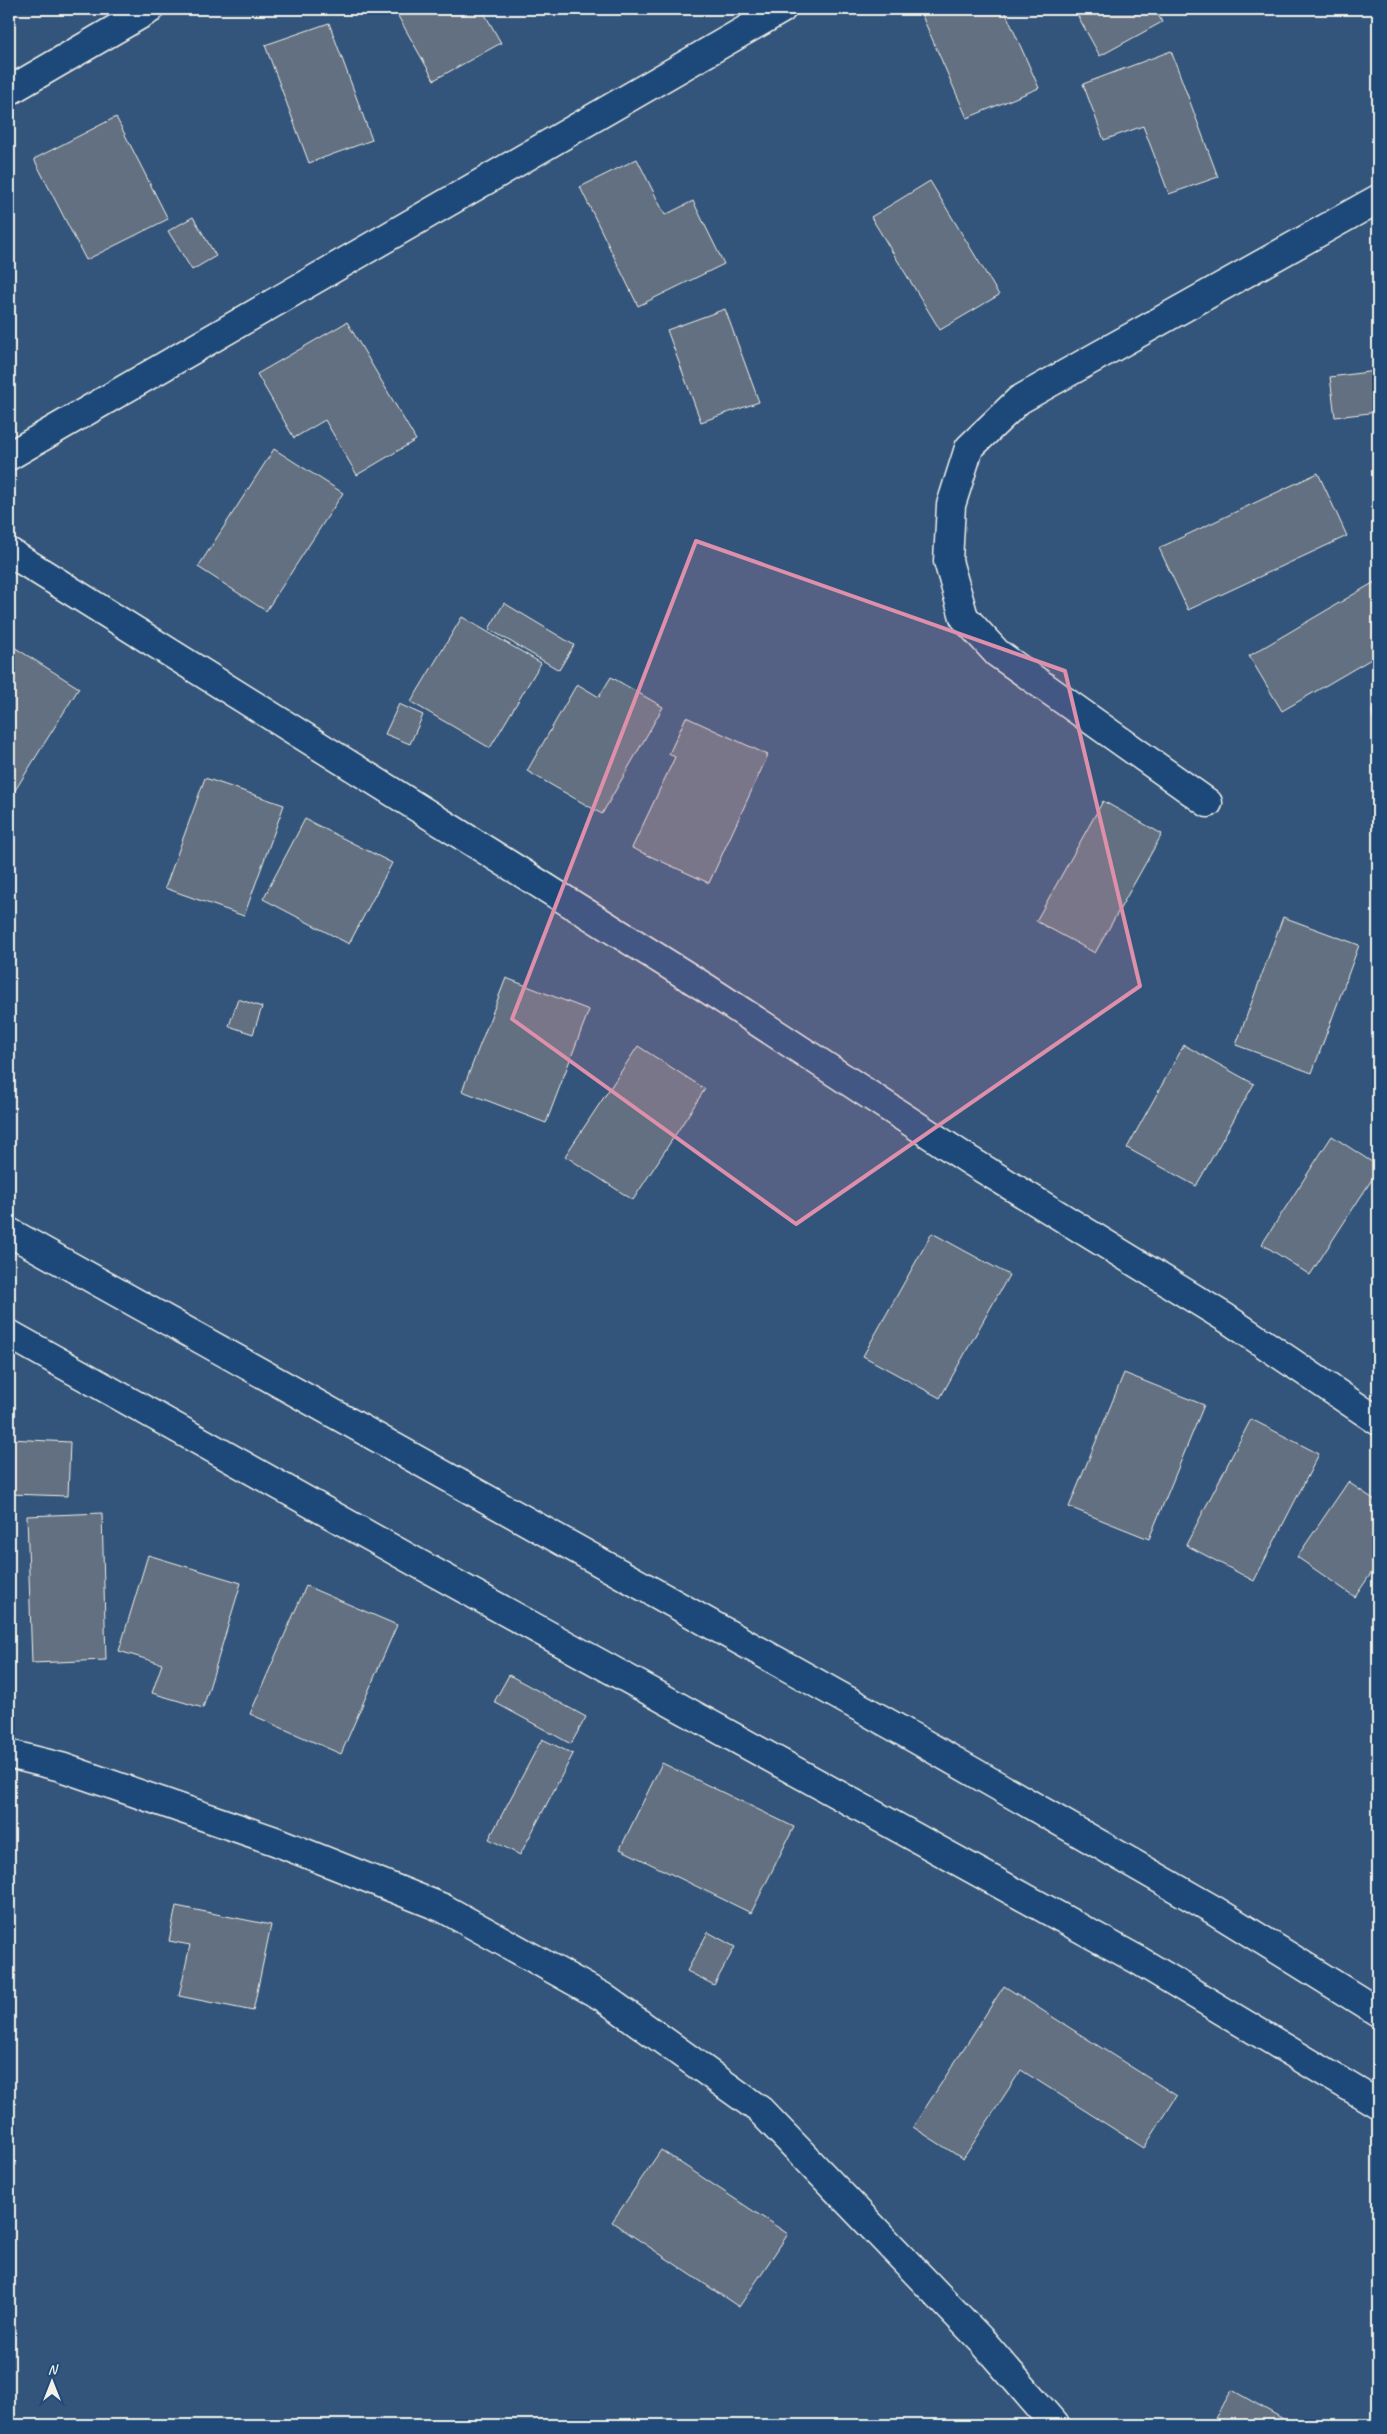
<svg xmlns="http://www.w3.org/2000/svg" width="1387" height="2434" font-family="Caveat,sans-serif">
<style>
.building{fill:#627081;stroke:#f4f1e8}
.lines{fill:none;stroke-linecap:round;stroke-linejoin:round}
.street-casing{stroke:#f4f1e8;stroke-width:31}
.secondary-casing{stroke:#f4f1e8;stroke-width:31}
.street{stroke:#1f4a7a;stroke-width:28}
.secondary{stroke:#1f4a7a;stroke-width:28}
.marked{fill:#de8fa9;fill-opacity:0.2;stroke:#de8fa9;stroke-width:4;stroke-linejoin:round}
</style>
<rect width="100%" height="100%" fill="#33557c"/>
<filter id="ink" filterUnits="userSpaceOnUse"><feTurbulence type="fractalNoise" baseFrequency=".02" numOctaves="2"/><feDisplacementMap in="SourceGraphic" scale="10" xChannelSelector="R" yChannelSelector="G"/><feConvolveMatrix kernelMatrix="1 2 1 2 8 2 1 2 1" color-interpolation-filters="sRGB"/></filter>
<g filter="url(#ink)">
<!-- building -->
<g class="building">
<path d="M394 9H482L501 43 434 80Z"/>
<path d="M919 9H1004L1039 88 967 118Z"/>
<path d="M1074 9H1155L1162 22 1100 56Z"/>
<path d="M329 23 372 140 309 163 265 45Z"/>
<path d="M1171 51 1218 177 1169 194 1143 126 1104 140 1083 84Z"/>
<path d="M116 117 168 219 86 260 34 159Z"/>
<path d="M637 159 665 215 693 201 724 264 638 306 580 187Z"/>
<path d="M930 181 999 295 940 330 871 217Z"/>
<path d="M193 217 216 256 192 270 168 231Z"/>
<path d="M725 309 759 402 701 422 667 330Z"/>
<path d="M347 322 416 440 357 475 325 420 294 438 257 374Z"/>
<path d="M1376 371 1378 412 1335 417 1330 377Z"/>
<path d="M274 449 343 493 266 611 198 567Z"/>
<path d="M1318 473 1347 536 1188 610 1159 548Z"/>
<path d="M1378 580V655L1282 711 1249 656Z"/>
<path d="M504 603 574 645 559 670 489 629Z"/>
<path d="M462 617 541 663 490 748 411 702Z"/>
<path d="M9 644 79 688 9 800Z"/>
<path d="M611 677 663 707 602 814 527 771 577 684 599 697Z"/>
<path d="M1378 702V722L1373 718 1372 711 1375 704Z"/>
<path d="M399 704 423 715 410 744 385 734Z"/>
<path d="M686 717 768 755 709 883 632 848 675 757 669 754Z"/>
<path d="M205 778 284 805 244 916 165 888Z"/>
<path d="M1103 801 1162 834 1095 953 1036 921Z"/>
<path d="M305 819 392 863 349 944 263 899Z"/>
<path d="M1283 917 1359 945 1312 1073 1236 1045Z"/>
<path d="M506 978 589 1010 546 1123 462 1091Z"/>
<path d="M238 999 262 1007 253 1034 229 1026Z"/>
<path d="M1184 1045 1254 1084 1196 1186 1127 1148Z"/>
<path d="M638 1046 705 1089 633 1200 565 1156Z"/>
<path d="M1332 1136 1378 1166V1170L1310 1275 1262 1244Z"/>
<path d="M932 1233 1009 1275 940 1398 863 1356Z"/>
<path d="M1124 1373 1204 1405 1149 1539 1069 1507Z"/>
<path d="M1251 1419 1319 1454 1254 1581 1186 1545Z"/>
<path d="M9 1439 70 1442 68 1496 9 1494Z"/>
<path d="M1348 1482 1378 1502V1563L1355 1597 1297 1557Z"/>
<path d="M102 1513 106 1660 32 1663 27 1516Z"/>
<path d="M148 1555 241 1583 203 1708 152 1693 162 1664 119 1651Z"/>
<path d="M306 1586 397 1625 341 1754 250 1714Z"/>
<path d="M509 1675 586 1717 571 1744 494 1702Z"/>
<path d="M542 1739 573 1754 520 1855 489 1839Z"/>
<path d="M662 1763 794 1827 751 1913 620 1849Z"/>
<path d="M176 1906 271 1925 253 2011 179 1996 190 1945 169 1941Z"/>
<path d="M708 1932 735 1947 714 1985 687 1971Z"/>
<path d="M1004 1986 1177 2096 1144 2148 1021 2070 963 2159 913 2127Z"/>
<path d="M661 2150 788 2234 739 2307 612 2222Z"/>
<path d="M1232 2390 1294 2425H1211Z"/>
</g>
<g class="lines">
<!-- street casing -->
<g class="street-casing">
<g id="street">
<path d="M9 456 782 9"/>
<path d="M9 552 706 988 972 1162 1226 1318 1378 1421"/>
<path d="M1208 803 997 653 964 617 948 561 951 505 969 448 1019 400 1378 199"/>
<path d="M9 1754 61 1767 275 1841 443 1908 603 1997 760 2110 984 2343 1055 2425"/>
</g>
</g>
<!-- secondary casing -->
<g class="secondary-casing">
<g id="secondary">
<path d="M9 91 150 9"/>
<path d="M9 1232 895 1727 1214 1910 1378 2012"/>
<path d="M9 1334 412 1560 1138 1960 1378 2104"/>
</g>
</g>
<!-- street -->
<use href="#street" class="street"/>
<!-- secondary -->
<use href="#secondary" class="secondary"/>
</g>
</g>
<!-- marked area -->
<path class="marked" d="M696 541 1065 671 1140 986 796 1224 512 1019Z"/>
<!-- margin -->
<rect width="1387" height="2434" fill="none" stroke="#1f4a7a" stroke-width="30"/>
<rect x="15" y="15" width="1357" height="2404" fill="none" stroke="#f4f1e8" stroke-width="2" filter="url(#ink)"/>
<!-- north arrow -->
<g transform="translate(52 2382)" stroke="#1f4a7a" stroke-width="4" paint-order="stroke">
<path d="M0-4L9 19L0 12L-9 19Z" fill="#f4f1e8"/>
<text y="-8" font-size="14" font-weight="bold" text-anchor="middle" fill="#f4f1e8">N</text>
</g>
</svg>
